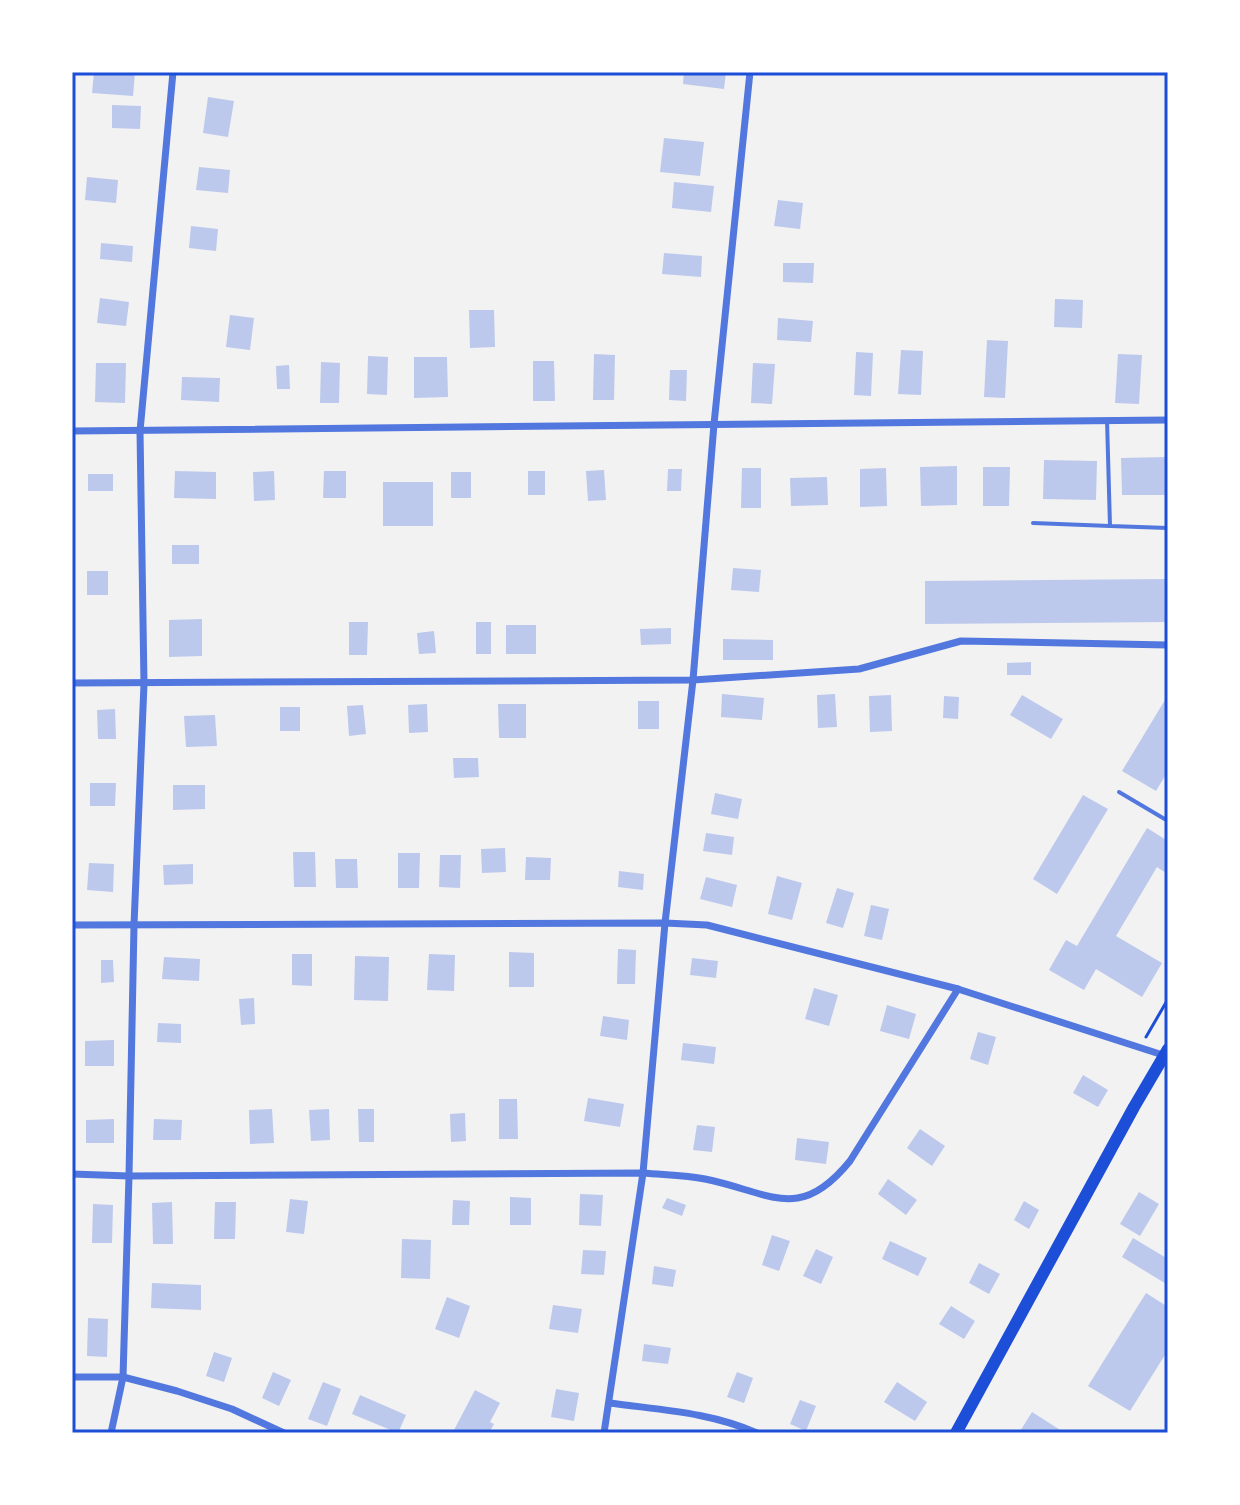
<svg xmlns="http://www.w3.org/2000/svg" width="1240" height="1505" font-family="Mulish,sans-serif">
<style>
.building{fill:#bdc9ec}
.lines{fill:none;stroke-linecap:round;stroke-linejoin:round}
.path{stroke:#1d4ed8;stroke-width:3}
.service{stroke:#5277de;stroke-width:4}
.minor{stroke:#5277de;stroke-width:7}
.primary{stroke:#1d4ed8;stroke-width:12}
.neatline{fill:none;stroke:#1d4ed8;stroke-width:3}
</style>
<rect width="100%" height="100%" fill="#f2f2f2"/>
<!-- building -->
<g class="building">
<path d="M94 72H135L133 96 92 93Z"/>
<path d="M684 72H726L724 89 683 84Z"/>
<path d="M208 97 234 101 228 137 203 133Z"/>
<path d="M112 105 141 106 140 129 112 128Z"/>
<path d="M664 138 704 142 700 176 660 172Z"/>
<path d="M199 167 230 170 228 193 196 190Z"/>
<path d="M87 177 118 180 116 203 85 200Z"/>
<path d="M674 182 714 186 711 212 672 208Z"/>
<path d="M778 200 803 203 800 229 774 226Z"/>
<path d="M191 226 218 229 216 251 189 248Z"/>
<path d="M101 243 133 246 132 262 100 259Z"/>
<path d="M664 253 702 256 701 277 662 274Z"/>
<path d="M783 263H814L813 283 783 282Z"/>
<path d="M100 298 129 302 126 326 97 323Z"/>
<path d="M1055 299 1083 300 1082 328 1054 327Z"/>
<path d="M469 310H494L495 347 470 348Z"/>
<path d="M230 315 254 318 250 350 226 347Z"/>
<path d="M778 318 813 321 811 342 777 340Z"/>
<path d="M987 340 1008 341 1005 398 984 397Z"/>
<path d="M901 350 923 351 921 395 898 394Z"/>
<path d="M856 352 873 353 871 396 854 395Z"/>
<path d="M594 354 615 355 614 400H593Z"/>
<path d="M1118 354 1142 355 1139 404 1115 403Z"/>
<path d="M368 356 388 357 387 395 367 394Z"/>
<path d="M414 357H447L448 397 414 398Z"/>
<path d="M533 361H554L555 401H533Z"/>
<path d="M321 362 340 363 339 403H320Z"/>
<path d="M96 363H126L125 403 95 402Z"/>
<path d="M753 363 775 364 772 404 751 403Z"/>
<path d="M289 365 290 389H277L276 366Z"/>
<path d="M670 370H687L686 401 669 400Z"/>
<path d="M182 377 220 378 219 402 181 400Z"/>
<path d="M1168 457V495H1122L1121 458Z"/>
<path d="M1044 460 1097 461 1096 500 1043 499Z"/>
<path d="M957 466V505L921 506 920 467Z"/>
<path d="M983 467H1010L1009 506H983Z"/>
<path d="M742 468H761V508H741Z"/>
<path d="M886 468 887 506 860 507V469Z"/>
<path d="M668 469H682L681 491H667Z"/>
<path d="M604 470 606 500 588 501 586 471Z"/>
<path d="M175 471 216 472V499L174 498Z"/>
<path d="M274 471 275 500 254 501 253 472Z"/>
<path d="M324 471H346V498H323Z"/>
<rect x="528" y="471" width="17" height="24"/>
<rect x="451" y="472" width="20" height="26"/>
<rect x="88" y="474" width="25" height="17"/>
<path d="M827 477 828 505 791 506 790 478Z"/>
<rect x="383" y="482" width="50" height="44"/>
<rect x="172" y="545" width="27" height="19"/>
<path d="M733 568 761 570 759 592 731 590Z"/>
<rect x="87" y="571" width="21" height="24"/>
<path d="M1168 579V622L925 624V581Z"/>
<path d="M202 619V656L169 657V620Z"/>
<path d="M349 622H368L367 655H349Z"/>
<rect x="476" y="622" width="15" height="32"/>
<rect x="506" y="625" width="30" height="29"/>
<path d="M671 628V644L641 645 640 629Z"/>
<path d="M434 631 436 653 419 654 417 633Z"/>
<path d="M723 639 773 640V660H723Z"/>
<path d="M1031 662V675H1007V663Z"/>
<path d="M722 694 764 698 762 720 721 717Z"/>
<path d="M835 694 837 727 818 728 817 695Z"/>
<path d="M891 695 892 731 870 732 869 696Z"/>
<path d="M1022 695 1063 719 1051 739 1010 715Z"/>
<path d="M1168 695V771L1156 791 1122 771Z"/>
<path d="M944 696 959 697 958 719 943 718Z"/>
<rect x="638" y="701" width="21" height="28"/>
<path d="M427 704 428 732 409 733 408 705Z"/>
<path d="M498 704H526V738H499Z"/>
<path d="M363 705 366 734 349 736 347 706Z"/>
<rect x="280" y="707" width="20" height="24"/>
<path d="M115 709 116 739H98L97 710Z"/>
<path d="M215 715 217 746 186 747 184 716Z"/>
<path d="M453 758H478L479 777 454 778Z"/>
<path d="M90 783H116L115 806H90Z"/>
<path d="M173 785H205V809L173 810Z"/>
<path d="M715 793 742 799 738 819 711 814Z"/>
<path d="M1083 795 1108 809 1057 894 1033 879Z"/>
<path d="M1147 828 1168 841V870L1166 873 1157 867 1116 936 1162 963 1142 997 1096 969 1084 990 1049 970 1066 940 1077 946Z"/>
<path d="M706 833 734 837 732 855 703 851Z"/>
<path d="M505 848 506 872 482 873 481 849Z"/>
<path d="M293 852H315L316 887H294Z"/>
<path d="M398 853H420L419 888H398Z"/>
<path d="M440 855H461L460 888 439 887Z"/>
<path d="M526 857 551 858 550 880H525Z"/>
<path d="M335 859H357L358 888H336Z"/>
<path d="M89 863 114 864 113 892 87 890Z"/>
<path d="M193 864V884L164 885 163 865Z"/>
<path d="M619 871 644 874 643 890 618 887Z"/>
<path d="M777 876 802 883 792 920 768 914Z"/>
<path d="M706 877 737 885 732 907 700 899Z"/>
<path d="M837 888 854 893 843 928 826 923Z"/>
<path d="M871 905 889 909 882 940 864 936Z"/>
<path d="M618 949 636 950 635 984H617Z"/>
<path d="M509 952 534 953V987H509Z"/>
<path d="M292 954H312V986L292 985Z"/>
<path d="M429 954 455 955 454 991 427 990Z"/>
<path d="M355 956 389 957 388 1001 354 1000Z"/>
<path d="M164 957 200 959 199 981 162 979Z"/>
<path d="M692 958 718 961 716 978 690 975Z"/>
<path d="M101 960H113L114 982 101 983Z"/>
<path d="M814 988 838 995 829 1026 805 1019Z"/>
<path d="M254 998 255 1024 241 1025 239 999Z"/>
<path d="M887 1005 916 1014 909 1039 880 1031Z"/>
<path d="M603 1016 629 1020 627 1040 600 1036Z"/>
<path d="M158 1023 181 1024V1043L157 1042Z"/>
<path d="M978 1032 996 1037 988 1065 970 1059Z"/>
<path d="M114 1040V1066H85V1041Z"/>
<path d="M683 1043 716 1047 714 1064 681 1060Z"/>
<path d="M1083 1075 1108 1090 1098 1107 1073 1093Z"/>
<path d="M588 1098 624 1104 620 1127 584 1121Z"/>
<path d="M499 1099H517L518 1139H499Z"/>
<path d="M272 1109 274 1143 250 1144 249 1110Z"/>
<path d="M329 1109 330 1140 311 1141 309 1110Z"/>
<path d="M358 1109H374V1142H359Z"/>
<path d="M465 1113 466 1141 451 1142 450 1114Z"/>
<path d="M114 1119V1143H86V1120Z"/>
<path d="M154 1119 182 1120 181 1140H153Z"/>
<path d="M697 1125 715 1127 712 1152 693 1150Z"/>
<path d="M920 1129 945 1146 932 1166 907 1148Z"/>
<path d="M797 1138 829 1142 826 1164 795 1160Z"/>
<path d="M888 1179 917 1200 906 1215 878 1194Z"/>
<path d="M1139 1192 1159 1204 1140 1236 1120 1224Z"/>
<path d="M580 1194 603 1195 601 1226 579 1225Z"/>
<path d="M510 1197 531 1198V1225H510Z"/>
<path d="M667 1198 686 1205 682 1216 662 1208Z"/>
<path d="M290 1199 308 1201 304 1234 286 1232Z"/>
<path d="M453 1200 470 1201 469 1225H452Z"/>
<path d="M1024 1201 1039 1210 1029 1229 1014 1220Z"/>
<path d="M172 1202 173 1244H153L152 1203Z"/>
<path d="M215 1202H236L235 1239H214Z"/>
<path d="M93 1204 113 1205 112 1243H92Z"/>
<path d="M772 1235 790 1241 779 1271 762 1265Z"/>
<path d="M1133 1238 1168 1259V1285L1122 1257Z"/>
<path d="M402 1239 431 1240 430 1279 401 1278Z"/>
<path d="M890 1241 927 1258 918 1276 882 1259Z"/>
<path d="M816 1249 833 1257 821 1284 803 1276Z"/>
<path d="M583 1250 606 1251 604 1275 581 1274Z"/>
<path d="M979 1263 1000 1274 989 1294 969 1283Z"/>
<path d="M654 1266 676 1270 673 1287 652 1284Z"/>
<path d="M152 1283 201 1285V1310L151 1308Z"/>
<path d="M1146 1293 1168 1307V1350L1130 1411 1088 1386Z"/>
<path d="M447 1297 470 1306 459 1338 435 1329Z"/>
<path d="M553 1305 582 1309 578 1333 549 1329Z"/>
<path d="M951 1306 975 1321 964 1339 939 1324Z"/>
<path d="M88 1318 108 1319 107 1357 87 1356Z"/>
<path d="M644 1344 671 1348 668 1364 642 1361Z"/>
<path d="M214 1352 232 1358 224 1382 206 1376Z"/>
<path d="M273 1372 291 1380 279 1406 262 1398Z"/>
<path d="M737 1372 753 1378 744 1403 727 1397Z"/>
<path d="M323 1382 341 1389 327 1426 308 1419Z"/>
<path d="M897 1382 927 1402 915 1421 884 1402Z"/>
<path d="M556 1389 579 1393 574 1421 551 1417Z"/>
<path d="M475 1390 500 1403 490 1422 494 1424 489 1433H461L454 1430Z"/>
<path d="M360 1395 406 1415 398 1433 352 1414Z"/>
<path d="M800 1400 816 1406 806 1431 790 1424Z"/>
<path d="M1032 1412 1065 1433H1019Z"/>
</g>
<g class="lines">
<!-- path -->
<path class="path" d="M1146 1037 1168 999"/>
<!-- service -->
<g class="service">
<path d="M1107 420 1110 526 1168 528"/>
<path d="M1033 523 1110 526"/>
<path d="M1119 792 1168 821"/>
</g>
<!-- minor -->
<g class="minor">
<path d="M72 431 1168 420"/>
<path d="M72 683 693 680 859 669 961 641 1168 645"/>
<path d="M72 925 665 923 707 925 958 989 1166 1056"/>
<path d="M72 1174 129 1176 643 1173C664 1175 685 1175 705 1179 770 1192 799 1224 850 1161L958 989"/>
<path d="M72 1377H123L177 1391 232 1409 284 1433"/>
<path d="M610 1403C660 1410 710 1412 757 1433"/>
<path d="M111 1433 123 1377 129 1176 134 925 144 684 140 431 173 72"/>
<path d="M604 1433 643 1173 665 923 693 680 714 424 750 72"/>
</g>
<!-- primary -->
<path class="primary" d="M956 1433 1134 1107 1168 1049"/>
</g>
<!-- border -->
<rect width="1240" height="1505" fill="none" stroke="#ffffff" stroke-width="148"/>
<rect x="74" y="74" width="1092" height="1357" class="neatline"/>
</svg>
